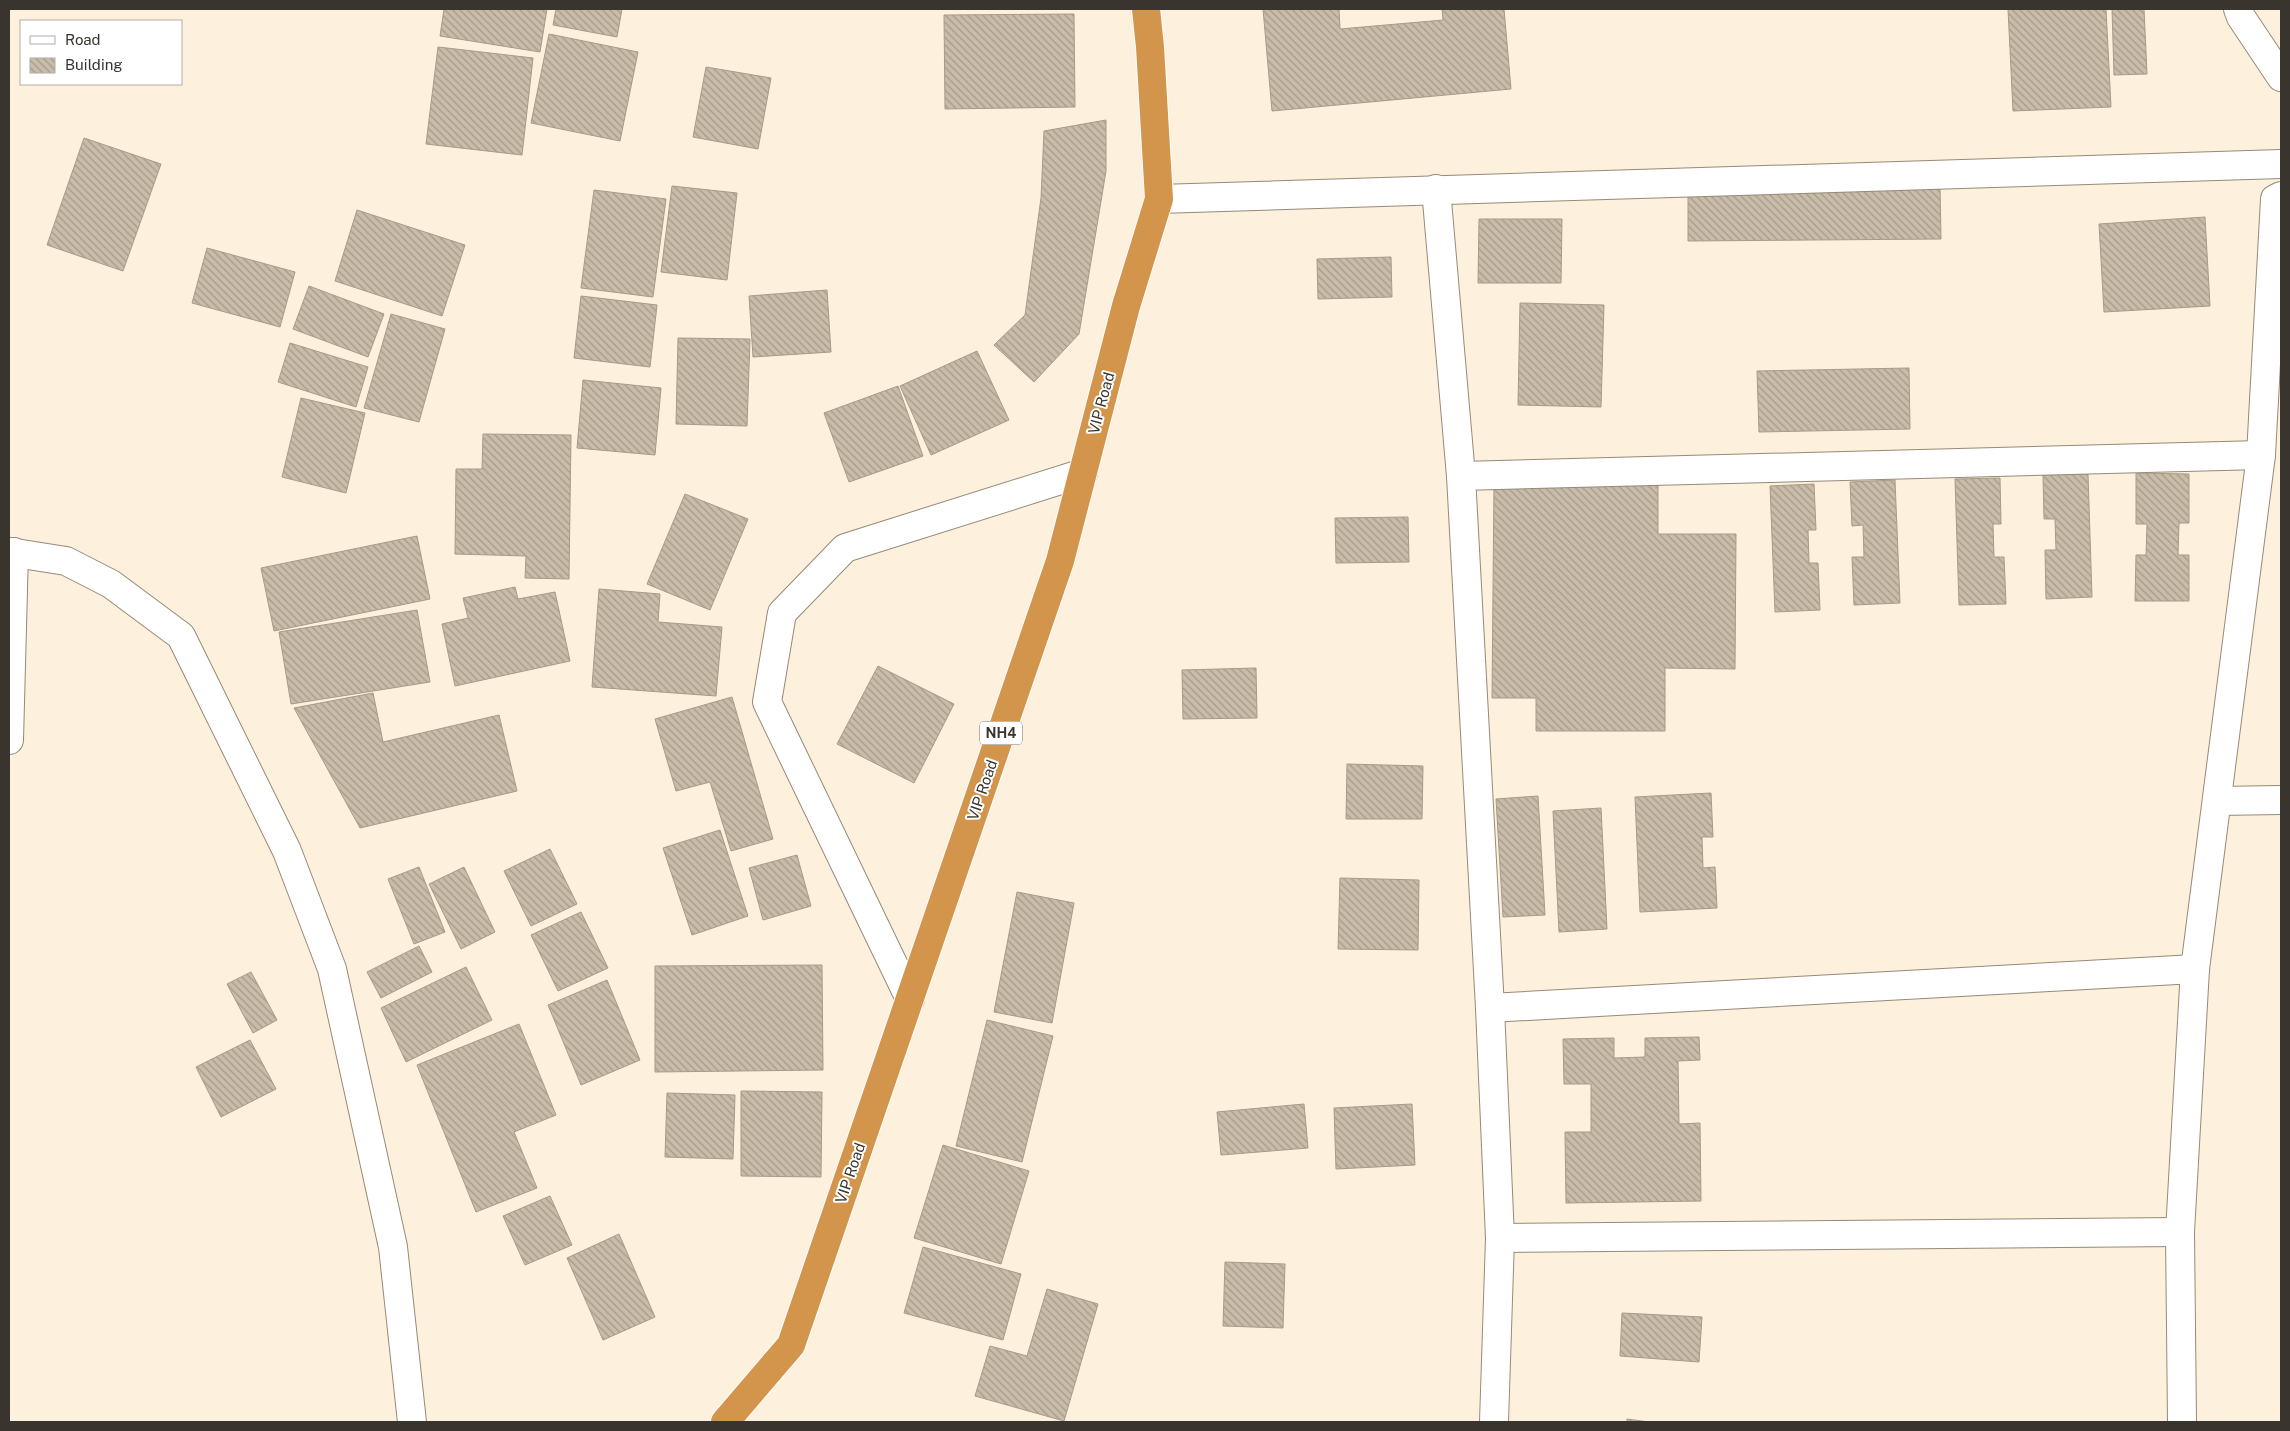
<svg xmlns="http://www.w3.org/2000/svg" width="2290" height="1431" font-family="'Public Sans',sans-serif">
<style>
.building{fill:url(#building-back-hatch);stroke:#a79b88}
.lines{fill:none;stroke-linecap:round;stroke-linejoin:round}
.minor-casing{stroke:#968a78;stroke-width:30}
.tertiary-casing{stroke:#968a78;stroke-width:30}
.trunk-casing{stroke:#fff;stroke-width:30}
.minor{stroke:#fff;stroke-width:28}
.tertiary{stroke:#fff;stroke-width:28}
.trunk{stroke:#d3944c;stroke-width:28}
.labels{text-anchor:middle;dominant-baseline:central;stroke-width:4;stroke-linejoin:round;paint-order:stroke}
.shield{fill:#fff;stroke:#74716c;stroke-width:1}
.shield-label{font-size:14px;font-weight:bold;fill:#39342d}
.street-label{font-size:15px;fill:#39342d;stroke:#fff}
</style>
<defs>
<pattern id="building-back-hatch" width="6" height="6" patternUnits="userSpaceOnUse" patternTransform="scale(1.25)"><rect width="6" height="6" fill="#c9bca9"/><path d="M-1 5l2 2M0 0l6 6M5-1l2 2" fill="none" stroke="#a49a8a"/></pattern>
</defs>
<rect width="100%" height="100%" fill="#fdf0dc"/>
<!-- building -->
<g class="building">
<path d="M444 9H547L540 52 440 36Z"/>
<path d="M556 9H622L617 37 553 25Z"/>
<path d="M1263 9H1339L1340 29 1443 20 1442 9H1504L1511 89 1272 111Z"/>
<path d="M2008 9H2106L2111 107 2013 111Z"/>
<path d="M2112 9H2144L2147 74 2114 75Z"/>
<path d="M1074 14 1075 107 945 109 944 15Z"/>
<path d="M549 34 638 52 620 141 531 123Z"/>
<path d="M438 47 533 58 522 155 426 144Z"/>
<path d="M706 67 771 78 758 149 693 137Z"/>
<path d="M1106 120V171L1079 334 1034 382 994 345 1025 315 1041 198 1044 131Z"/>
<path d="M84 138 161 164 123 271 47 245Z"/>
<path d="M672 186 737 193 727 280 661 272Z"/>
<path d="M1940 186 1941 239 1688 241V188Z"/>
<path d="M594 190 666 199 653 297 581 288Z"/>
<path d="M357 210 465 245 442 316 335 281Z"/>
<path d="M2205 217 2210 306 2104 312 2099 224Z"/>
<path d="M1479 219H1562L1561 283H1478Z"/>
<path d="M207 248 295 272 280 327 192 303Z"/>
<path d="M1391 257 1392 297 1318 299 1317 259Z"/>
<path d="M309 286 384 314 368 357 293 329Z"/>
<path d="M827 290 831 352 753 357 749 296Z"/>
<path d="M581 296 657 305 650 367 574 358Z"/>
<path d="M1520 303 1604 305 1601 407 1518 405Z"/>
<path d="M391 314 445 329 419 422 364 408Z"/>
<path d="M678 338 750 339 747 426 676 424Z"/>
<path d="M290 343 368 367 356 407 278 382Z"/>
<path d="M977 351 1009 420 931 455 900 386Z"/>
<path d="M1909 368 1910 429 1759 432 1757 371Z"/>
<path d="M583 380 661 388 655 455 577 448Z"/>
<path d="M898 386 923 456 849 482 824 413Z"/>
<path d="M301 398 365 413 346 493 282 477Z"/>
<path d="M483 434 571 435 569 579 525 578 526 556 455 554 456 469H482Z"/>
<path d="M2136 473 2189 474V523H2179L2178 555H2189V601H2135L2136 555H2146L2147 524H2136Z"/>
<path d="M2088 474 2092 597 2046 599 2045 550H2056L2055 519H2044L2043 475Z"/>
<path d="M2000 478 2001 524H1993L1994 557H2004L2006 604 1959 605 1955 479Z"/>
<path d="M1895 480 1900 603 1854 605 1852 557H1864L1863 525 1852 526 1850 482Z"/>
<path d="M1494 482 1658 483V534H1736L1735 669 1665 668V731H1536V698H1492Z"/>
<path d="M1814 484 1816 530H1808L1809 563H1818L1820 610 1775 612 1770 486Z"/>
<path d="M685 494 748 519 710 610 647 584Z"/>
<path d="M1408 517 1409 562 1336 563 1335 518Z"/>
<path d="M417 536 430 599 274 631 261 568Z"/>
<path d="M515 587 518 599 555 592 570 661 455 686 442 624 468 618 463 598Z"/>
<path d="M599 589 660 594 658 622 722 627 716 696 592 687Z"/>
<path d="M417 610 430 682 291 704 279 632Z"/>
<path d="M878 666 954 704 914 783 837 744Z"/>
<path d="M1256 668 1257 718 1183 719 1182 670Z"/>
<path d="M373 693 383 742 499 715 517 791 360 828 294 708Z"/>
<path d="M732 697 773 839 731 851 710 782 676 791 655 719Z"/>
<path d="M1347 764 1423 766 1422 819H1346Z"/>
<path d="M1711 793 1713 837H1702L1703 868 1715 867 1717 908 1640 912 1635 797Z"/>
<path d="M1538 796 1545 915 1503 917 1496 799Z"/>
<path d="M1601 808 1607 929 1559 932 1553 811Z"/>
<path d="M720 830 748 916 692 935 663 848Z"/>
<path d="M550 849 577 904 531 926 504 871Z"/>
<path d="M797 855 811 906 763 920 749 868Z"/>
<path d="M419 867 445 932 414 944 388 879Z"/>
<path d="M464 867 495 932 461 949 429 884Z"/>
<path d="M1340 878 1419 880 1418 950 1338 949Z"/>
<path d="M1017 892 1074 903 1052 1023 994 1012Z"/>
<path d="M581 912 608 968 558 991 531 935Z"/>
<path d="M419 946 432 972 381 998 367 972Z"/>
<path d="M822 965 823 1070 655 1072V966Z"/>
<path d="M466 967 492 1020 406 1062 381 1008Z"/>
<path d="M251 972 277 1020 253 1033 227 984Z"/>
<path d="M607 980 640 1060 581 1085 548 1005Z"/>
<path d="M987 1020 1053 1036 1022 1162 956 1146Z"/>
<path d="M519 1024 556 1115 514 1132 537 1188 476 1212 417 1065Z"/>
<path d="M1699 1037 1700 1060 1678 1061 1679 1124 1700 1123 1701 1201 1566 1203 1565 1132H1591V1084H1564L1563 1039 1614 1038V1058L1645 1057V1038Z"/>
<path d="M250 1040 276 1089 221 1117 196 1067Z"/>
<path d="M741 1091 822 1092 821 1177 741 1176Z"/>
<path d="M667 1093 735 1095 733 1159 665 1157Z"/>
<path d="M1304 1104 1308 1148 1221 1155 1217 1112Z"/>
<path d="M1412 1104 1415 1165 1336 1169 1334 1108Z"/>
<path d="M943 1145 1029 1171 1001 1264 914 1238Z"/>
<path d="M550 1196 572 1245 525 1265 503 1216Z"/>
<path d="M619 1234 655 1317 603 1340 567 1258Z"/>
<path d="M923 1247 1021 1274 1003 1340 904 1313Z"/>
<path d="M1225 1262 1285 1264 1283 1328 1223 1326Z"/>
<path d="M1047 1289 1098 1304 1064 1421 975 1396 990 1346 1027 1356Z"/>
<path d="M1622 1313 1702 1317 1699 1362 1620 1356Z"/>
<path d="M1627 1419 1649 1422H1627Z"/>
</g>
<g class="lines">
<!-- minor casing -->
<g class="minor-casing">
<g id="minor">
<path d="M1436 189 1461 476 1490 1008 1500 1238 1494 1422"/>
<path d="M1461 476 2261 455"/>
<path d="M9 552 66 561 111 584 181 636 287 851 332 969 393 1247 412 1422"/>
<path d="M9 740 14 552"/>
<path d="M2217 801 2281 800"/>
<path d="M910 999 767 702 782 613 845 548 1083 473"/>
<path d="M1490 1008 2195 969"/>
<path d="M1500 1238 2180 1232"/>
<path d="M2182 1422 2180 1232 2195 969 2261 455 2275 199 2281 196"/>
</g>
</g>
<!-- tertiary casing -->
<g class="tertiary-casing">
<g id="tertiary">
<path d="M2238 9 2241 17 2281 77"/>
<path d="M1159 199 2281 164"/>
</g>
</g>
<!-- trunk casing -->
<g class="trunk-casing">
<path id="trunk" d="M725 1422 791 1345 1060 561 1126 306 1159 199 1150 47 1146 9"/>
</g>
<!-- minor -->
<use href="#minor" class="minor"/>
<!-- tertiary -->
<use href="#tertiary" class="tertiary"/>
<!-- trunk -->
<use href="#trunk" class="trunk"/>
</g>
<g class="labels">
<!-- shield labels -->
<rect class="shield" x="980" y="721.5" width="42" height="23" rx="4"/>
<g class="shield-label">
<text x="1001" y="733">NH4</text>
</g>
<!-- street labels -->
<g class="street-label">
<text transform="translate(1101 403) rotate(-75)">VIP Road</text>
<text transform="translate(982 790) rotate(-71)">VIP Road</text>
<text transform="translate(850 1173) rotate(-71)">VIP Road</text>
</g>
</g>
<!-- border -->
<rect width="2290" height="1431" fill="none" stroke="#39342d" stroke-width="20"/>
<!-- legend -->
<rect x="20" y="20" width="162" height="65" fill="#ffffff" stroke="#b0aeab"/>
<rect x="30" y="36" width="25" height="8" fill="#ffffff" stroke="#b0aeab"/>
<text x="65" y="45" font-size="15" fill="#39342d">Road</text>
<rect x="30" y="58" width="25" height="15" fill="url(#building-back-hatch)" stroke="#b0aeab"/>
<text x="65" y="70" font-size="15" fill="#39342d">Building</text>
</svg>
